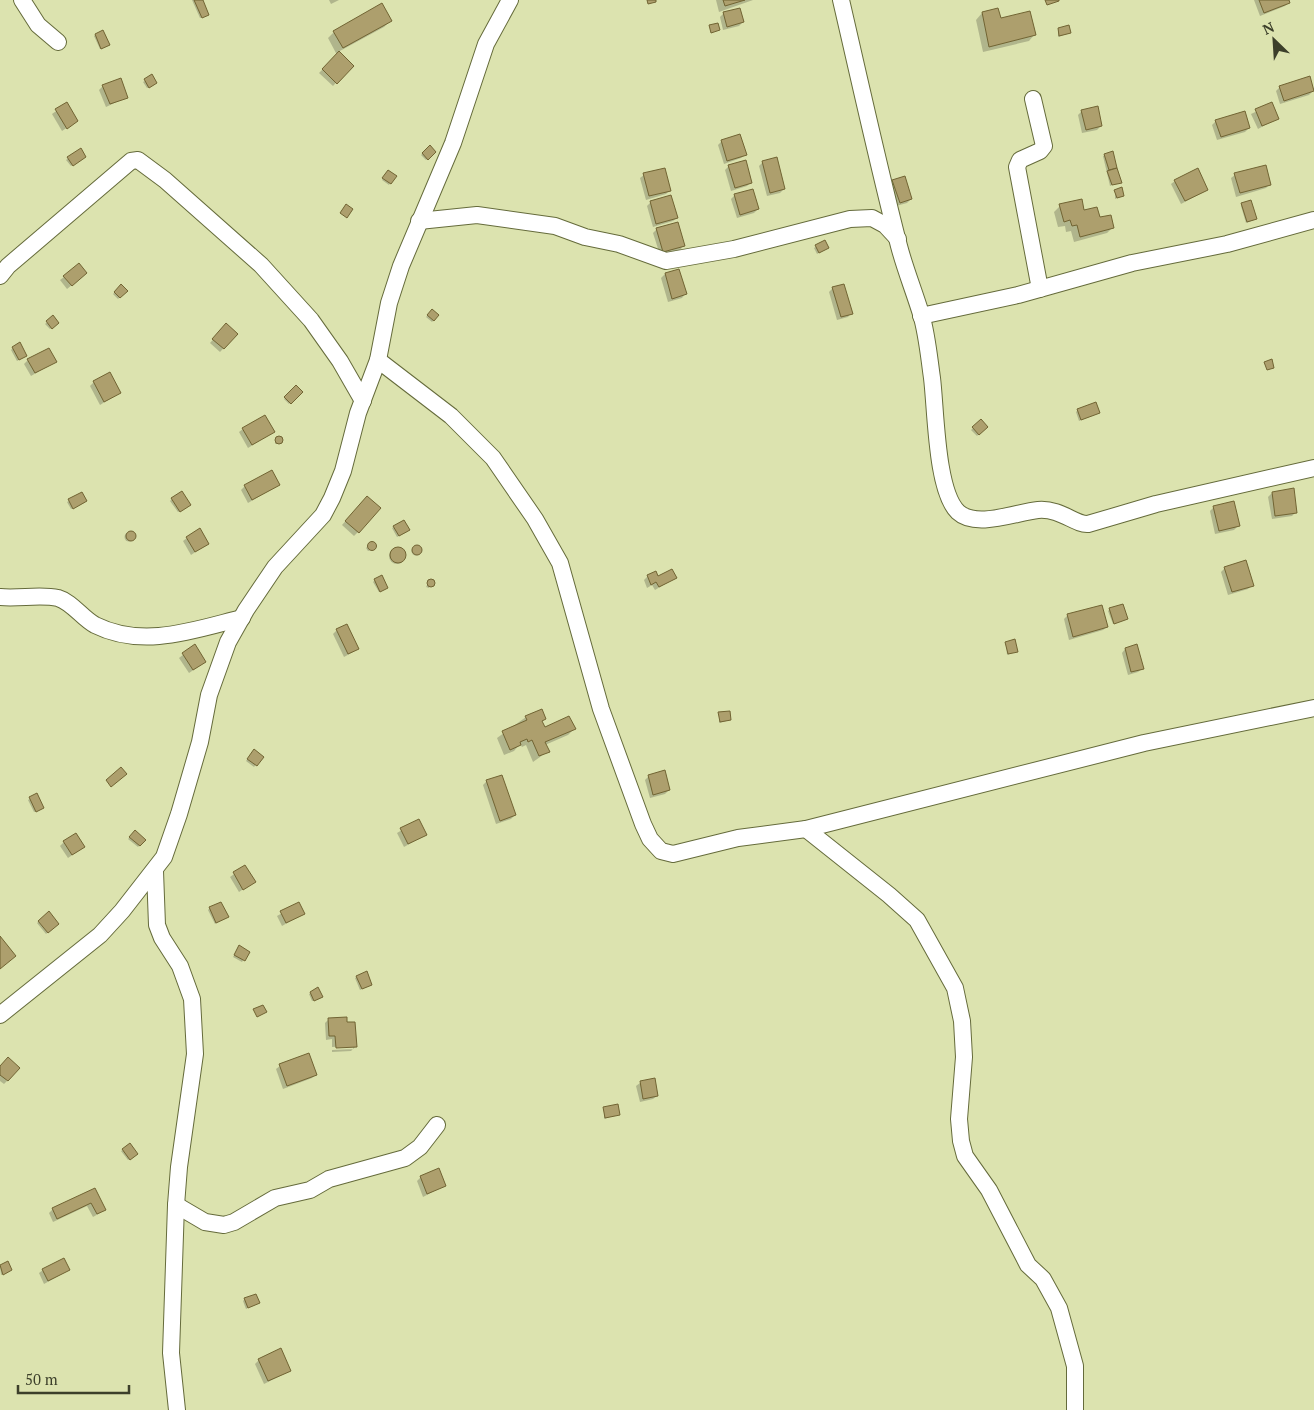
<svg xmlns="http://www.w3.org/2000/svg" width="1314" height="1410" font-family="'PT Serif',serif">
<style>
.shadow{fill:#0003}
.building{fill:#ad9f6d;stroke:#716433}
.lines{fill:none;stroke-linecap:round;stroke-linejoin:round}
.street-casing{stroke:#656b3b;stroke-width:18}
.street{stroke:#fff;stroke-width:16}
</style>
<rect width="100%" height="100%" fill="#dce3af"/>
<!-- shadow -->
<g class="shadow">
<path d="M192 0H201L206 16 200 18Z"/>
<path d="M329 0H339L331 4Z"/>
<path d="M716 0H753L719 12Z"/>
<path d="M1254 0H1288L1289 2 1285 6 1260 16Z"/>
<path d="M724 13 743 22 739 26 723 30 720 17Z"/>
<path d="M982 13 1035 34 1029 41 983 52 976 20Z"/>
<path d="M390 21 384 27 338 52 352 66 333 86 319 73 337 55 328 38 334 32Z"/>
<path d="M1058 29 1070 33 1058 37Z"/>
<path d="M95 35 107 46 100 49 94 36Z"/>
<path d="M152 76 154 85 147 88 143 82Z"/>
<path d="M103 86 127 97 106 107 99 90Z"/>
<path d="M1280 87 1313 91 1309 95 1280 104 1276 91Z"/>
<path d="M66 104 77 121 62 131 52 114Z"/>
<path d="M1272 104 1278 118 1258 129 1251 114Z"/>
<path d="M1082 111 1101 126 1097 130 1082 133 1078 115Z"/>
<path d="M1216 121 1249 128 1245 132 1217 140 1212 125Z"/>
<path d="M722 141 745 155 741 158 724 164 718 145Z"/>
<path d="M430 147 435 152 426 160 421 155Z"/>
<path d="M80 150 83 158 71 166 66 160Z"/>
<path d="M1112 153 1120 182 1110 186 1103 156Z"/>
<path d="M763 162 784 189 780 193 767 196 759 166Z"/>
<path d="M729 166 751 182 747 186 731 191 725 170Z"/>
<path d="M387 173 390 183 389 185 382 180Z"/>
<path d="M644 175 670 190 666 194 646 200 640 178Z"/>
<path d="M1235 175 1270 184 1266 188 1236 197 1231 178Z"/>
<path d="M1175 181 1207 190 1181 204 1171 184Z"/>
<path d="M893 182 911 199 907 203 896 206 889 185Z"/>
<path d="M1115 191 1123 196 1115 199Z"/>
<path d="M735 195 758 209 754 213 737 218 731 199Z"/>
<path d="M651 202 677 218 673 221 653 227 647 206Z"/>
<path d="M1242 204 1256 218 1254 220 1246 223 1241 206Z"/>
<path d="M1060 206 1083 211 1113 227 1107 233 1074 242 1071 231 1066 232 1065 226 1058 227 1054 212Z"/>
<path d="M657 229 683 246 680 250 660 255 653 233Z"/>
<path d="M825 241 826 249 817 254 814 248Z"/>
<path d="M678 271 685 294 682 298 668 302 661 278 665 274Z"/>
<path d="M64 277H82L67 289 60 280Z"/>
<path d="M121 286 126 291 118 299 113 294Z"/>
<path d="M833 288 851 313 848 317 837 320 829 292Z"/>
<path d="M432 311 438 315 432 322 426 317Z"/>
<path d="M53 317 58 323 50 329 45 324Z"/>
<path d="M226 325 237 334 220 352 210 343Z"/>
<path d="M13 348 24 357 17 361 11 350Z"/>
<path d="M28 360 55 362 31 376 24 364Z"/>
<path d="M94 382 119 393 100 405 90 386Z"/>
<path d="M296 387 301 392 289 404 284 399Z"/>
<path d="M1078 410 1099 413 1079 421 1076 412Z"/>
<path d="M981 421 986 427 977 436 971 430Z"/>
<path d="M243 429 273 432 248 448 239 432Z"/>
<path d="M277 439 281 440 279 444H275Z"/>
<path d="M278 485 248 503 241 490 245 486Z"/>
<path d="M1272 493 1296 512 1292 516 1272 519 1268 497Z"/>
<path d="M82 494 84 503 71 509 67 502Z"/>
<path d="M172 499 188 506 178 512 170 501Z"/>
<path d="M363 501 358 532 354 536 342 525Z"/>
<path d="M1214 507 1238 526 1234 530 1215 534 1210 511Z"/>
<path d="M394 527 407 532 397 537 392 528Z"/>
<circle cx="129" cy="537" r="4.5"/>
<path d="M187 538 207 544 191 555 183 541Z"/>
<path d="M371 543 375 544 374 549 368 551 366 548Z"/>
<circle cx="416" cy="551" r="4.5"/>
<circle cx="397" cy="556" r="8"/>
<path d="M1225 568 1252 585 1248 589 1228 595 1221 572Z"/>
<path d="M648 576 658 578H675L655 590 652 585 647 588 644 580Z"/>
<path d="M375 580 385 589 379 592 373 582Z"/>
<path d="M430 580 433 582 429 588 426 587Z"/>
<path d="M1110 609 1127 619 1113 624 1108 611Z"/>
<path d="M1068 615 1107 627 1103 630 1069 640 1064 619Z"/>
<path d="M337 630 357 648 353 652 344 657 333 634Z"/>
<path d="M1006 643 1017 651 1007 655Z"/>
<path d="M194 646 201 665 189 673 179 658Z"/>
<path d="M1125 649 1142 669 1138 672 1128 675 1122 653Z"/>
<path d="M719 714 730 720 719 723Z"/>
<path d="M526 717 545 719 541 722 544 728 574 729 568 735 545 745 547 752 533 762 526 745 522 747 520 744 514 751 504 755 497 738Z"/>
<path d="M252 753 262 757 254 767 246 761Z"/>
<path d="M649 776 669 790 665 794 650 798 645 780Z"/>
<path d="M487 781 515 815 511 819 496 824 483 785Z"/>
<path d="M37 795 41 809 34 812 28 800Z"/>
<path d="M419 820 425 835 404 847 397 833Z"/>
<path d="M135 832 144 840 138 847 128 839Z"/>
<path d="M64 842 84 847 68 858 60 846Z"/>
<path d="M245 866 254 882 239 892 230 877Z"/>
<path d="M298 904 303 914 282 926 277 916Z"/>
<path d="M210 908 227 917 215 924 208 910Z"/>
<path d="M49 913 58 924 46 934 37 923Z"/>
<path d="M238 948 248 952 242 962 233 957Z"/>
<path d="M357 977 371 985 360 990 355 978Z"/>
<path d="M318 989 320 998 312 1001 309 994Z"/>
<path d="M329 1019 346 1023 355 1047 351 1051 332 1052V1050L353 1049V1046L332 1047V1039L326 1040 325 1023Z"/>
<path d="M280 1066 316 1074 312 1078 283 1089 276 1069Z"/>
<path d="M0 1067 7 1081 4 1084 0 1081Z"/>
<path d="M654 1080 657 1096 653 1099 640 1102 636 1086 640 1083Z"/>
<path d="M604 1109 618 1114 604 1119Z"/>
<path d="M123 1150 135 1155 128 1160 121 1151Z"/>
<path d="M421 1177 444 1186 423 1197 417 1181Z"/>
<path d="M95 1189 104 1209 100 1213 93 1217 87 1206 53 1222 49 1213 53 1209Z"/>
<path d="M7 1262 9 1271 1 1275 0 1266Z"/>
<path d="M43 1270H69L44 1284 39 1273Z"/>
<path d="M245 1299 258 1303 246 1309 243 1301Z"/>
<path d="M259 1360 290 1371 264 1384 255 1364Z"/>
</g>
<!-- building -->
<g class="building">
<path d="M194 0H203L209 15 202 18Z"/>
<path d="M647 0H656V2L648 4Z"/>
<path d="M723 0H745L725 6Z"/>
<path d="M1045 0H1059V1L1047 5Z"/>
<path d="M1259 0H1289L1290 3 1264 13Z"/>
<path d="M382 3 392 21 343 48 333 31Z"/>
<path d="M740 8 744 22 727 27 723 12Z"/>
<path d="M998 8 1001 18 1030 11 1036 35 989 47 982 12Z"/>
<path d="M718 23 720 30 711 33 709 25Z"/>
<path d="M1069 25 1071 33 1059 36 1058 28Z"/>
<path d="M103 30 110 45 101 49 95 34Z"/>
<path d="M339 51 354 66 337 84 322 69Z"/>
<path d="M152 74 157 83 149 88 144 79Z"/>
<path d="M1310 76 1314 91 1284 101 1279 86Z"/>
<path d="M121 78 128 98 110 104 102 85Z"/>
<path d="M67 102 78 121 67 129 55 109Z"/>
<path d="M1272 102 1279 119 1262 126 1255 109Z"/>
<path d="M1098 106 1102 126 1086 130 1081 110Z"/>
<path d="M1245 111 1250 128 1221 137 1215 120Z"/>
<path d="M740 134 747 155 727 161 721 140Z"/>
<path d="M430 145 436 152 428 160 422 153Z"/>
<path d="M81 148 86 157 73 166 67 157Z"/>
<path d="M1113 151 1117 168 1109 170 1104 154Z"/>
<path d="M777 157 785 189 770 193 762 161Z"/>
<path d="M746 160 752 183 735 188 728 165Z"/>
<path d="M1266 165 1271 185 1240 193 1234 173Z"/>
<path d="M665 168 671 191 649 196 643 173Z"/>
<path d="M1117 168 1122 183 1112 185 1107 171Z"/>
<path d="M1198 168 1208 190 1185 201 1174 180Z"/>
<path d="M388 170 397 176 391 184 382 178Z"/>
<path d="M905 176 912 199 900 203 892 180Z"/>
<path d="M1122 187 1124 196 1117 198 1114 190Z"/>
<path d="M753 189 759 209 740 215 734 194Z"/>
<path d="M671 195 678 218 656 224 650 201Z"/>
<path d="M1082 199 1084 210 1097 207 1100 217 1111 215 1114 228 1080 237 1077 225 1072 226 1070 220 1064 222 1059 204Z"/>
<path d="M1251 200 1257 219 1247 222 1241 203Z"/>
<path d="M346 204 353 209 347 218 340 213Z"/>
<path d="M678 222 685 246 663 252 656 228Z"/>
<path d="M825 240 829 248 819 253 815 245Z"/>
<path d="M79 263 87 273 72 286 63 276Z"/>
<path d="M679 269 687 294 672 299 665 273Z"/>
<path d="M121 284 128 291 120 298 114 292Z"/>
<path d="M844 284 853 314 841 317 832 287Z"/>
<path d="M432 309 439 315 434 321 427 315Z"/>
<path d="M53 315 59 323 52 329 46 321Z"/>
<path d="M226 323 238 334 224 349 212 339Z"/>
<path d="M20 342 27 356 19 360 12 347Z"/>
<path d="M49 348 57 362 35 373 27 359Z"/>
<path d="M1272 359 1274 368 1267 370 1264 362Z"/>
<path d="M110 372 121 393 104 402 93 381Z"/>
<path d="M296 385 303 392 291 404 284 397Z"/>
<path d="M1096 402 1100 413 1081 420 1077 409Z"/>
<path d="M265 415 275 432 252 445 242 428Z"/>
<path d="M981 419 988 427 979 435 972 427Z"/>
<circle cx="279" cy="440" r="4"/>
<path d="M272 470 280 485 252 500 244 485Z"/>
<path d="M1294 488 1297 513 1275 516 1272 492Z"/>
<path d="M182 491 191 505 180 512 171 498Z"/>
<path d="M82 492 87 501 73 509 68 499Z"/>
<path d="M367 496 381 508 359 533 345 521Z"/>
<path d="M1234 501 1240 526 1219 531 1213 506Z"/>
<path d="M404 520 410 530 399 536 393 526Z"/>
<path d="M200 528 209 544 195 552 186 537Z"/>
<circle cx="131" cy="536" r="5"/>
<circle cx="372" cy="546" r="4.5"/>
<circle cx="417" cy="550" r="5"/>
<circle cx="398" cy="555" r="8"/>
<path d="M1246 560 1254 586 1232 592 1224 567Z"/>
<path d="M672 569 677 578 659 587 656 582 651 585 647 575 656 571 658 576Z"/>
<path d="M382 575 388 588 380 592 374 579Z"/>
<circle cx="431" cy="583" r="4"/>
<path d="M1123 604 1128 619 1114 624 1109 608Z"/>
<path d="M1102 605 1108 627 1073 637 1067 614Z"/>
<path d="M347 624 359 649 348 654 336 629Z"/>
<path d="M1015 639 1018 652 1008 654 1005 642Z"/>
<path d="M195 644 206 662 193 670 182 653Z"/>
<path d="M1137 644 1144 669 1131 672 1125 648Z"/>
<path d="M542 709 546 719 542 721 545 727 569 716 576 729 545 742 550 752 539 756 532 740 528 742 527 739 520 742 521 745 510 750 502 731 527 720 525 716Z"/>
<path d="M730 711 731 720 720 722 718 712Z"/>
<path d="M254 749 264 757 257 766 247 759Z"/>
<path d="M121 767 127 774 111 787 106 780Z"/>
<path d="M665 770 670 790 653 795 648 775Z"/>
<path d="M502 775 516 815 500 821 486 780Z"/>
<path d="M37 793 44 808 36 812 29 797Z"/>
<path d="M419 819 427 835 408 844 400 828Z"/>
<path d="M135 830 146 840 140 846 129 837Z"/>
<path d="M76 833 85 847 72 855 63 841Z"/>
<path d="M245 865 256 882 243 890 233 872Z"/>
<path d="M221 902 229 917 216 923 209 907Z"/>
<path d="M299 902 305 914 286 923 280 911Z"/>
<path d="M49 911 59 924 48 933 38 921Z"/>
<path d="M0 936 16 956 0 969Z"/>
<path d="M239 945 250 952 245 961 234 955Z"/>
<path d="M367 971 372 985 362 989 356 976Z"/>
<path d="M318 987 323 997 314 1001 310 992Z"/>
<path d="M263 1005 267 1012 257 1017 253 1009Z"/>
<path d="M347 1017V1022H355L357 1047 336 1048 335 1036H329L328 1018Z"/>
<path d="M309 1053 317 1075 287 1086 279 1064Z"/>
<path d="M8 1057 20 1068 8 1081 0 1075V1066Z"/>
<path d="M655 1078 658 1096 643 1099 640 1081Z"/>
<path d="M618 1104 620 1115 605 1118 603 1107Z"/>
<path d="M130 1143 138 1154 130 1160 122 1149Z"/>
<path d="M439 1168 446 1186 427 1194 420 1176Z"/>
<path d="M95 1188 106 1210 97 1214 91 1203 57 1219 52 1208Z"/>
<path d="M64 1258 70 1270 48 1281 42 1269Z"/>
<path d="M8 1261 12 1270 3 1275 0 1265Z"/>
<path d="M256 1294 260 1303 248 1308 244 1298Z"/>
<path d="M281 1348 291 1371 268 1381 258 1359Z"/>
</g>
<g class="lines">
<!-- street casing -->
<g class="street-casing">
<g id="street">
<path d="M22 0 38 25 58 42"/>
<path d="M841 0C860 82 878 164 899 246 905 269 914 291 921 314 927 334 929 357 932 378 936 410 936 491 958 512 976 529 1017 512 1038 510 1061 508 1075 525 1088 524L1156 504 1314 468"/>
<path d="M1033 99 1044 146 1040 151 1020 160 1017 167 1040 289"/>
<path d="M419 221 477 215 555 226 585 237 619 244 666 261 734 249 850 219 872 218 885 225 898 239"/>
<path d="M0 276 8 266 131 161 138 160 165 180 261 265 311 320 340 361 363 401"/>
<path d="M921 316 1018 295 1132 263 1227 244 1314 220"/>
<path d="M378 360 451 416 493 458 535 519 560 563 601 709 643 824 650 839 661 851 673 854 738 838 806 829 1144 743 1314 708"/>
<path d="M0 597C19 599 40 594 58 598 72 602 82 618 95 625 143 649 194 630 242 618"/>
<path d="M806 829 889 895 917 920 955 988 962 1021 964 1057 959 1119 961 1141 965 1156 989 1190 1028 1265 1043 1279 1059 1308 1075 1366V1410"/>
<path d="M155 871 157 925 162 938 180 966 192 999 195 1054 179 1167 176 1205 171 1353 177 1410"/>
<path d="M0 1015 100 935 122 911 164 857 179 814 200 742 209 695 228 642 246 610 275 567 323 515 332 498 343 471 358 413 378 360 389 303 401 266 453 143 486 44 510 0"/>
<path d="M176 1205 205 1222 224 1225 234 1222 275 1198 310 1190 329 1179 405 1158 420 1147 437 1125"/>
</g>
</g>
<!-- street -->
<use href="#street" class="street"/>
</g>
<!-- north arrow -->
<g transform="translate(1274 40) rotate(335)" stroke="#dce3af" stroke-width="4" paint-order="stroke">
<path d="M0-4L9 19L0 12L-9 19Z" fill="#3c3f2a"/>
<text y="-8" font-size="14" font-weight="bold" text-anchor="middle" fill="#3c3f2a">N</text>
</g>
<!-- scale -->
<path d="M18 1385v8h111v-8" fill="none" stroke="#3c3f2a" stroke-width="2.5"/>
<text x="25" y="1385" font-size="15" fill="#3c3f2a" stroke="#dce3af" stroke-width="4" paint-order="stroke">50 m</text>
</svg>
